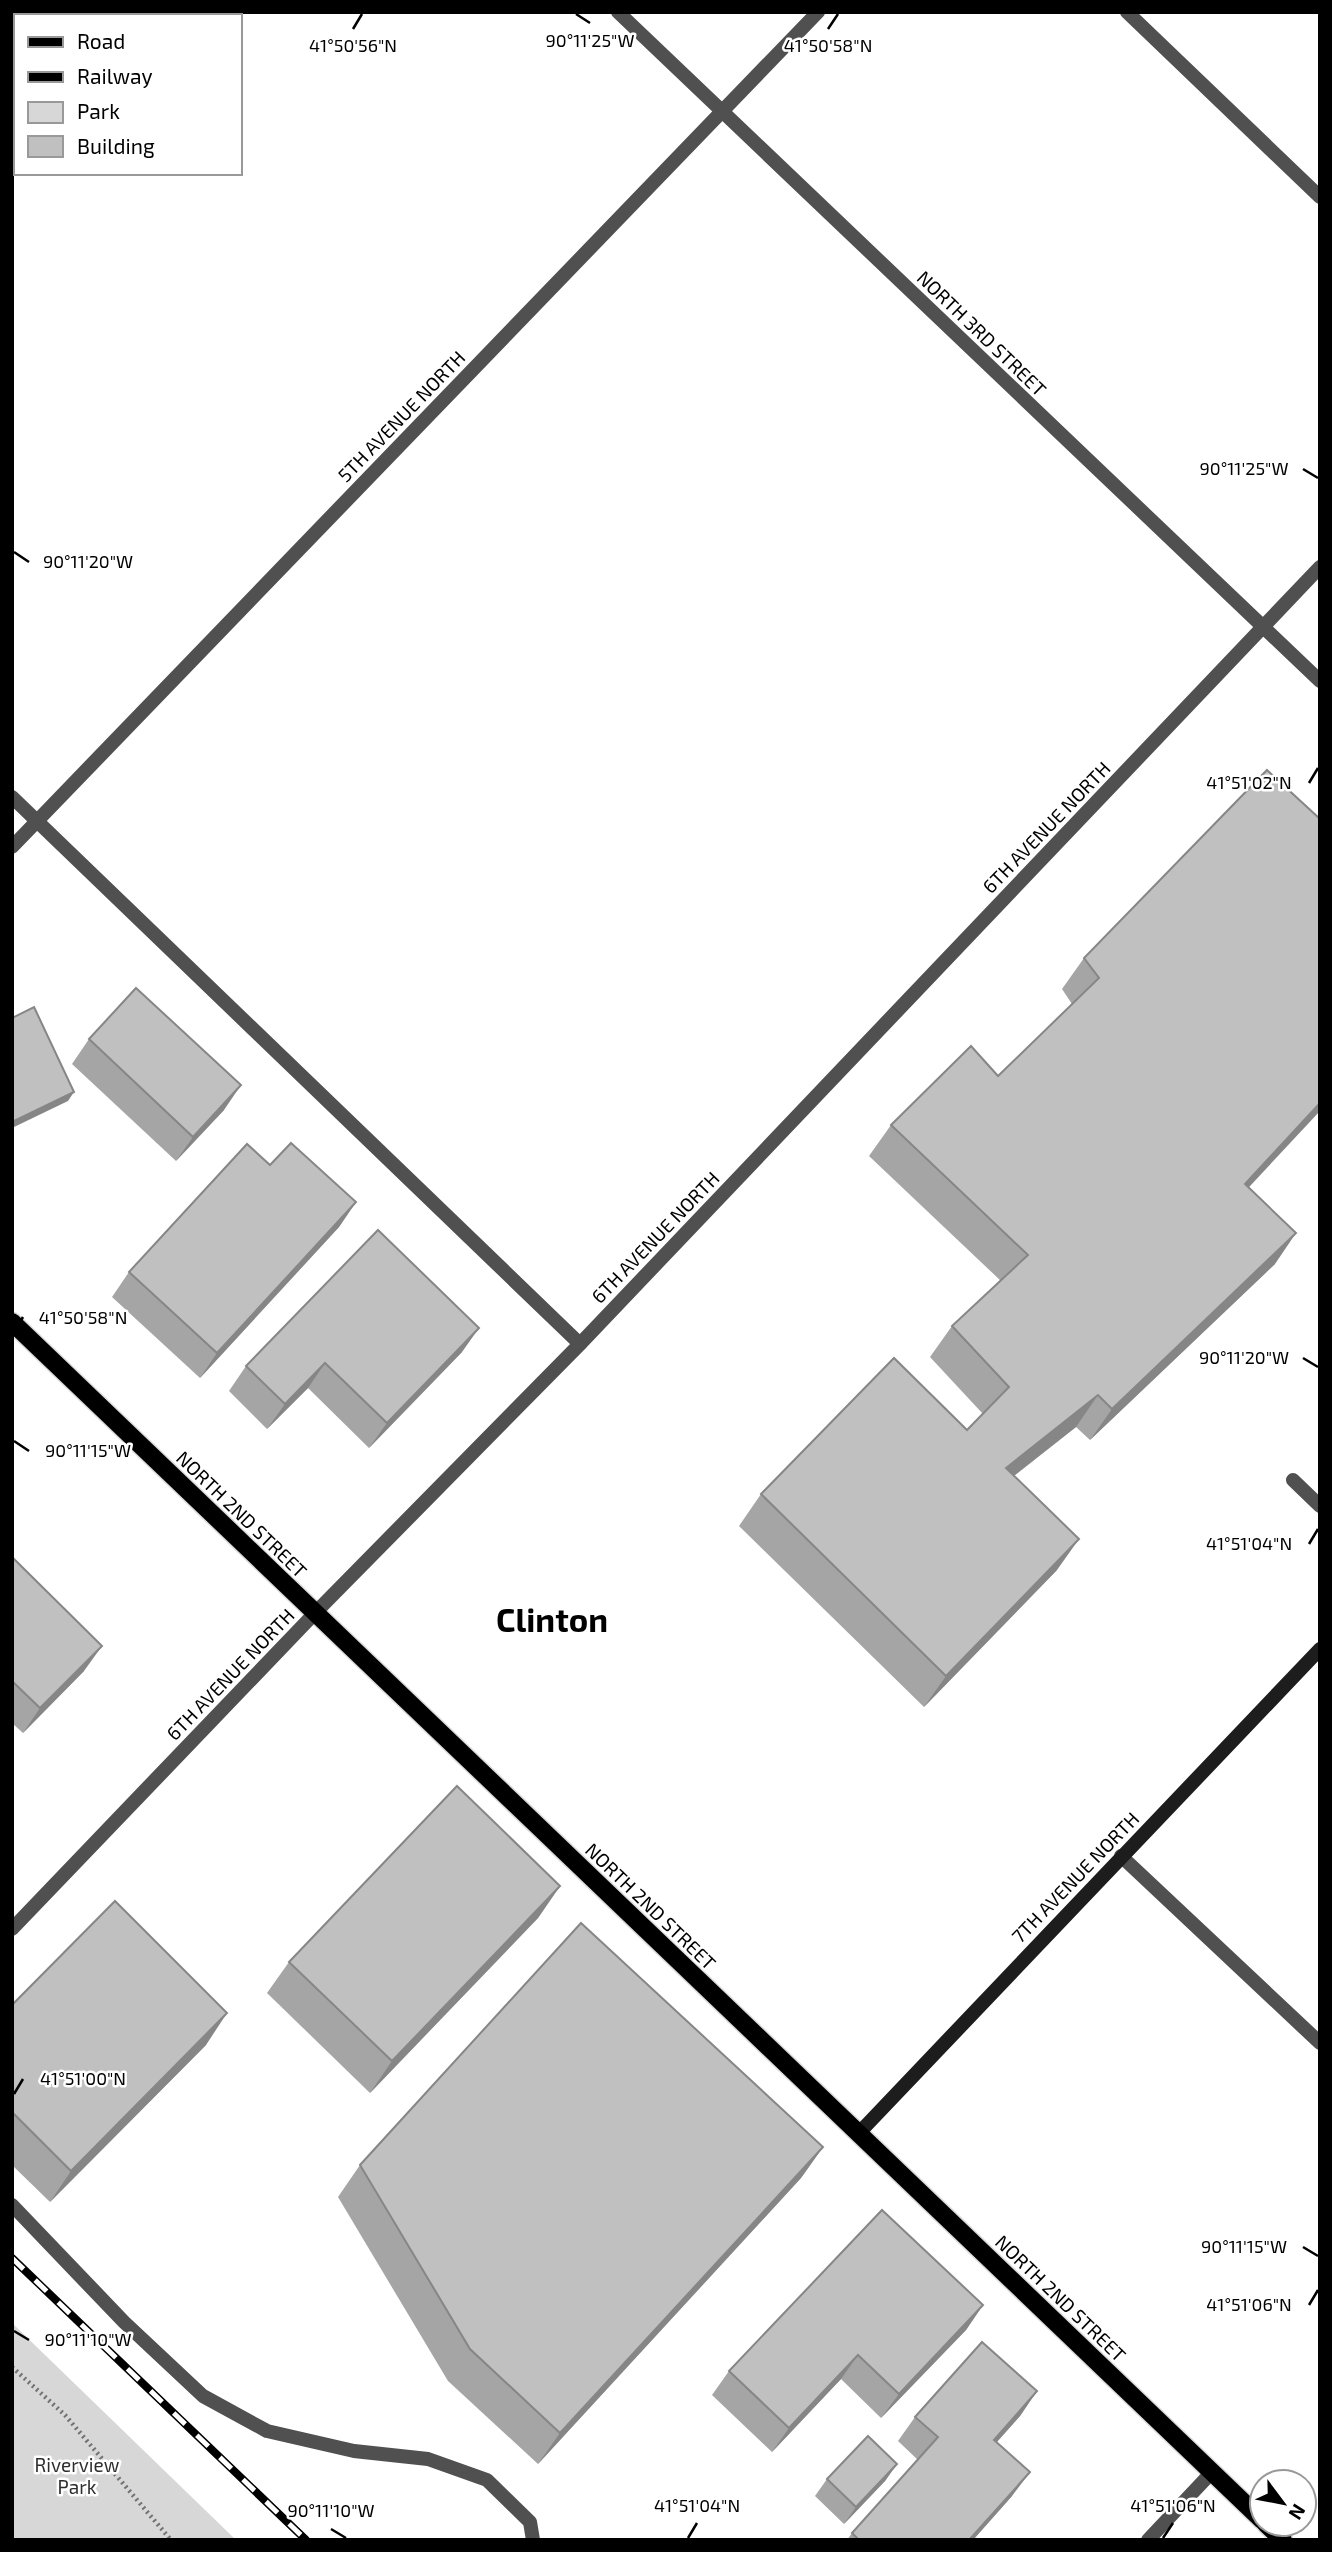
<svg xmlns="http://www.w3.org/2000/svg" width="1332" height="2552" font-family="'Exo 2',sans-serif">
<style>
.park{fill:#d7d7d7}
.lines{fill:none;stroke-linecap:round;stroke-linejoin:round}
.primary-casing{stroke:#dbdbdb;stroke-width:21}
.path{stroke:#727272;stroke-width:4.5;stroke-dasharray:2 3.5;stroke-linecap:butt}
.service{stroke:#505050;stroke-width:14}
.minor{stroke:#505050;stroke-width:14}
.tertiary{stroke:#505050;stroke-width:14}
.secondary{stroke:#1d1d1d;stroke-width:14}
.primary{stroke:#000;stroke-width:18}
.rail-casing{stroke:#000;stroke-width:8}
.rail{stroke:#fff;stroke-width:5;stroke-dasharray:16;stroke-linecap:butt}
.wall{fill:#a5a5a5}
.shaded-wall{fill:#868686}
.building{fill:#c0c0c0;stroke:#868686;stroke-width:2}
.ticks{fill:none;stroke:#000;stroke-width:2.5}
.labels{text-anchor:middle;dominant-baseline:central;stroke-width:5;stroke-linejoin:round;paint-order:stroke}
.street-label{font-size:19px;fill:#000;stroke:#fff}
.park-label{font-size:19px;fill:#2e2e2e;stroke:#fff}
.town-label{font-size:33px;font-weight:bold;fill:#000;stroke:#fff}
.ticks-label{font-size:18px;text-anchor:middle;fill:#000;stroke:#fff;stroke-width:5;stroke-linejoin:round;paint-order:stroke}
</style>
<rect width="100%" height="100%" fill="#fff"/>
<!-- park -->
<path class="park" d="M12 2323 236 2540H12Z"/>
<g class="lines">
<!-- primary casing -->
<g class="primary-casing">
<g id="primary">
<path d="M12 1322 1262 2520"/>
<path d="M1266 2524 1283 2540"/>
</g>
</g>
<!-- path -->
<path class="path" d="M12 2367 65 2415 171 2540"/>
<!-- service -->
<g class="service">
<path d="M1127 12 1320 197"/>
<path d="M12 797 580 1344"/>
<path d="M1293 1480 1320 1506"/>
<path d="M1121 1856 1320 2043"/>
<path d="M1148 2540 1212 2472"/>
</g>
<!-- minor -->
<g class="minor">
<path d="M12 847 818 12"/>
<path d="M12 1929 314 1614 580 1344 1320 567"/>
<path d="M12 2205 124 2322 203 2396 267 2431 354 2451 428 2459 487 2480 530 2522 533 2540"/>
</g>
<!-- tertiary -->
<path class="tertiary" d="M618 12 1320 681"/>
<!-- secondary -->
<path class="secondary" d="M859 2133 1320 1649"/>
<!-- primary -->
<use href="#primary" class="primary"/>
<!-- rail casing -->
<g class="rail-casing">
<path id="rail" d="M12 2258 306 2540"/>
</g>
<!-- rail -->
<use href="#rail" class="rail"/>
</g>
<!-- wall -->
<g class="wall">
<path d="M1084 958 1249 1187 1275 1264 1090 1440 1076 1427 1014 1476 1057 1570 924 1707 739 1526 761 1494 967 1430 983 1414 930 1357 952 1326 1001 1281 869 1156 891 1125 998 1076 1072 1004 1062 989Z"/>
<path d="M89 1039 224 1110 176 1161 72 1064Z"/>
<path d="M270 1165 356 1202 339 1227 200 1378 112 1297 129 1272Z"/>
<path d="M462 1352 369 1448 308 1388 267 1429 229 1391 246 1366Z"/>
<path d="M12 1557 84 1671 23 1733 12 1723Z"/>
<path d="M560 1886 538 1918 370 2093 267 1993 289 1962Z"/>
<path d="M12 2005 206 2045 50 2202 12 2165Z"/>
<path d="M823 2147 801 2178 538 2464 448 2381 338 2197 360 2165Z"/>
<path d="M983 2305 966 2330 881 2418 841 2379 772 2452 712 2395 729 2371Z"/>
<path d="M1037 2391 1020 2416 997 2442 1012 2496 973 2540H847L852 2533 918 2460 898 2441 915 2417Z"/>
<path d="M897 2464 885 2481 844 2524 815 2496 827 2479Z"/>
</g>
<!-- shaded-wall -->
<g class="shaded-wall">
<path d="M49 12H56L53 16H46Z"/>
<path d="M16 48V56L12 59V52Z"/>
<path d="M241 1085 224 1110 176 1161 193 1137Z"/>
<path d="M74 1092 68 1101 12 1128V1122Z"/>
<path d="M1320 1103V1111L1223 1215 1245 1184Z"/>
<path d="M356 1202 339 1227 200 1378 217 1353Z"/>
<path d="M1296 1233 1275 1264 1090 1440 1112 1409Z"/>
<path d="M479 1328 462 1352 369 1448 387 1423Z"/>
<path d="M325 1363 308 1388 267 1429 285 1404Z"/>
<path d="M1098 1395 1076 1427 984 1499 1006 1468Z"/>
<path d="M1079 1539 1057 1570 924 1707 946 1676Z"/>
<path d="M102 1646 84 1671 23 1733 40 1708Z"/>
<path d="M560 1886 538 1918 370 2093 392 2061Z"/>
<path d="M227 2013 206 2045 50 2202 71 2171Z"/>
<path d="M823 2147 801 2178 538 2464 560 2433Z"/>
<path d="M983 2305 966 2330 881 2418 899 2394Z"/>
<path d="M858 2355 841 2379 772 2452 789 2428Z"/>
<path d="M1037 2391 1020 2416 977 2464 994 2440Z"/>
<path d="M897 2464 885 2481 844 2524 856 2507Z"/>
<path d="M1030 2472 1012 2496 973 2540H969Z"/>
</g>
<!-- building -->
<g class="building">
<path d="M12 12H49L46 16H16V48L12 52Z"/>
<path d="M1267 770 1320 819V1103L1245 1184 1296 1233 1112 1409 1098 1395 1006 1468 1079 1539 946 1676 761 1494 894 1358 967 1430 1009 1387 952 1326 1028 1255 891 1125 971 1046 998 1076 1099 978 1084 958Z"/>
<path d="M136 988 241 1085 193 1137 89 1039Z"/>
<path d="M34 1007 74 1092 12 1122V1018Z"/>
<path d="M291 1143 356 1202 217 1353 129 1272 247 1144 270 1165Z"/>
<path d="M378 1230 479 1328 387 1423 325 1363 285 1404 246 1366Z"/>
<path d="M12 1557 102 1646 40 1708 12 1681Z"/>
<path d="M457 1786 560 1886 392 2061 289 1962Z"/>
<path d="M115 1901 227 2013 71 2171 12 2112V2005Z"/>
<path d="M581 1923 823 2147 560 2433 470 2349 360 2165Z"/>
<path d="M882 2210 983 2305 899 2394 858 2355 789 2428 729 2371Z"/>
<path d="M982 2342 1037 2391 994 2440 1030 2472 969 2540H859L852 2533 938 2437 915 2417Z"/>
<path d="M868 2436 897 2464 856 2507 827 2479Z"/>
</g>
<!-- ticks -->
<path class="ticks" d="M576 14 590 23M353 29 362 14M828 29 838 14M1303 469 1318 478M14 552 29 562M1309 783 1318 768M14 1332 23 1317M1303 1358 1318 1367M14 1441 29 1451M1309 1544 1318 1529M14 2094 23 2079M1303 2247 1318 2256M1309 2305 1318 2290M14 2331 29 2340M331 2529 346 2538M688 2538 697 2523M1163 2538 1173 2523"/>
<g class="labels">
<!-- street labels -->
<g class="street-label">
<text transform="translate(982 333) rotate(44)">NORTH 3RD STREET</text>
<text transform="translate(401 416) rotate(-46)">5TH AVENUE NORTH</text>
<text transform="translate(1046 827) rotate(-46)">6TH AVENUE NORTH</text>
<text transform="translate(655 1237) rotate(-46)">6TH AVENUE NORTH</text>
<text transform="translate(242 1514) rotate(44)">NORTH 2ND STREET</text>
<text transform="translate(230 1674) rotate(-46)">6TH AVENUE NORTH</text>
<text transform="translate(1075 1877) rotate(-46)">7TH AVENUE NORTH</text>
<text transform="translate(651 1906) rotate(44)">NORTH 2ND STREET</text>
<text transform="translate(1061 2298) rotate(44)">NORTH 2ND STREET</text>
</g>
<!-- park labels -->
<g class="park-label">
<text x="77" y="2464">Riverview<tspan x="77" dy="22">Park</tspan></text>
</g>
<!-- town labels -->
<g class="town-label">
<text x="552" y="1619">Clinton</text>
</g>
</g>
<g class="ticks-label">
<text x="590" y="47">90°11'25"W</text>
<text x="353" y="52">41°50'56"N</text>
<text x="828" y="52">41°50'58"N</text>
<text x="1244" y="475">90°11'25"W</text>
<text x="88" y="568">90°11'20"W</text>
<text x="1249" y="789">41°51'02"N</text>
<text x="83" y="1324">41°50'58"N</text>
<text x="1244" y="1364">90°11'20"W</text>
<text x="88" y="1457">90°11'15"W</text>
<text x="1249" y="1550">41°51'04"N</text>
<text x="83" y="2085">41°51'00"N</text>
<text x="1244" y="2253">90°11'15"W</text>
<text x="1249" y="2311">41°51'06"N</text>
<text x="88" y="2346">90°11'10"W</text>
<text x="697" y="2512">41°51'04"N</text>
<text x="1173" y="2512">41°51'06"N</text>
<text x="331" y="2517">90°11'10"W</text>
</g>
<!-- border -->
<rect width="1332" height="2552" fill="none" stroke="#000000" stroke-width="28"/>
<!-- legend -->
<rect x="14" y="14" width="228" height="161" fill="#ffffff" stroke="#999999" stroke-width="2"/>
<rect x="28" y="37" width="35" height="10" fill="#000000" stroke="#999999" stroke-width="2"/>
<text x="77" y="49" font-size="21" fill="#000000">Road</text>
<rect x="28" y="72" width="35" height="10" fill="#000000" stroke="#999999" stroke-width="2"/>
<text x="77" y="84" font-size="21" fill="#000000">Railway</text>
<rect x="28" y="102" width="35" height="21" fill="#d7d7d7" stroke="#999999" stroke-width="2"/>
<text x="77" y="119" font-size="21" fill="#000000">Park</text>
<rect x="28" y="136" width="35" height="21" fill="#c0c0c0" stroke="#999999" stroke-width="2"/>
<text x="77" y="154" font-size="21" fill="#000000">Building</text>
<!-- north arrow -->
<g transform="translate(1283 2503) rotate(122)"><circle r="33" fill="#ffffff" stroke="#999999" stroke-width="2"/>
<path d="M0-5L12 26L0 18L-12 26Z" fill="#000000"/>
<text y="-10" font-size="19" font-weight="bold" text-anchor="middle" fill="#000000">N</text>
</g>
</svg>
